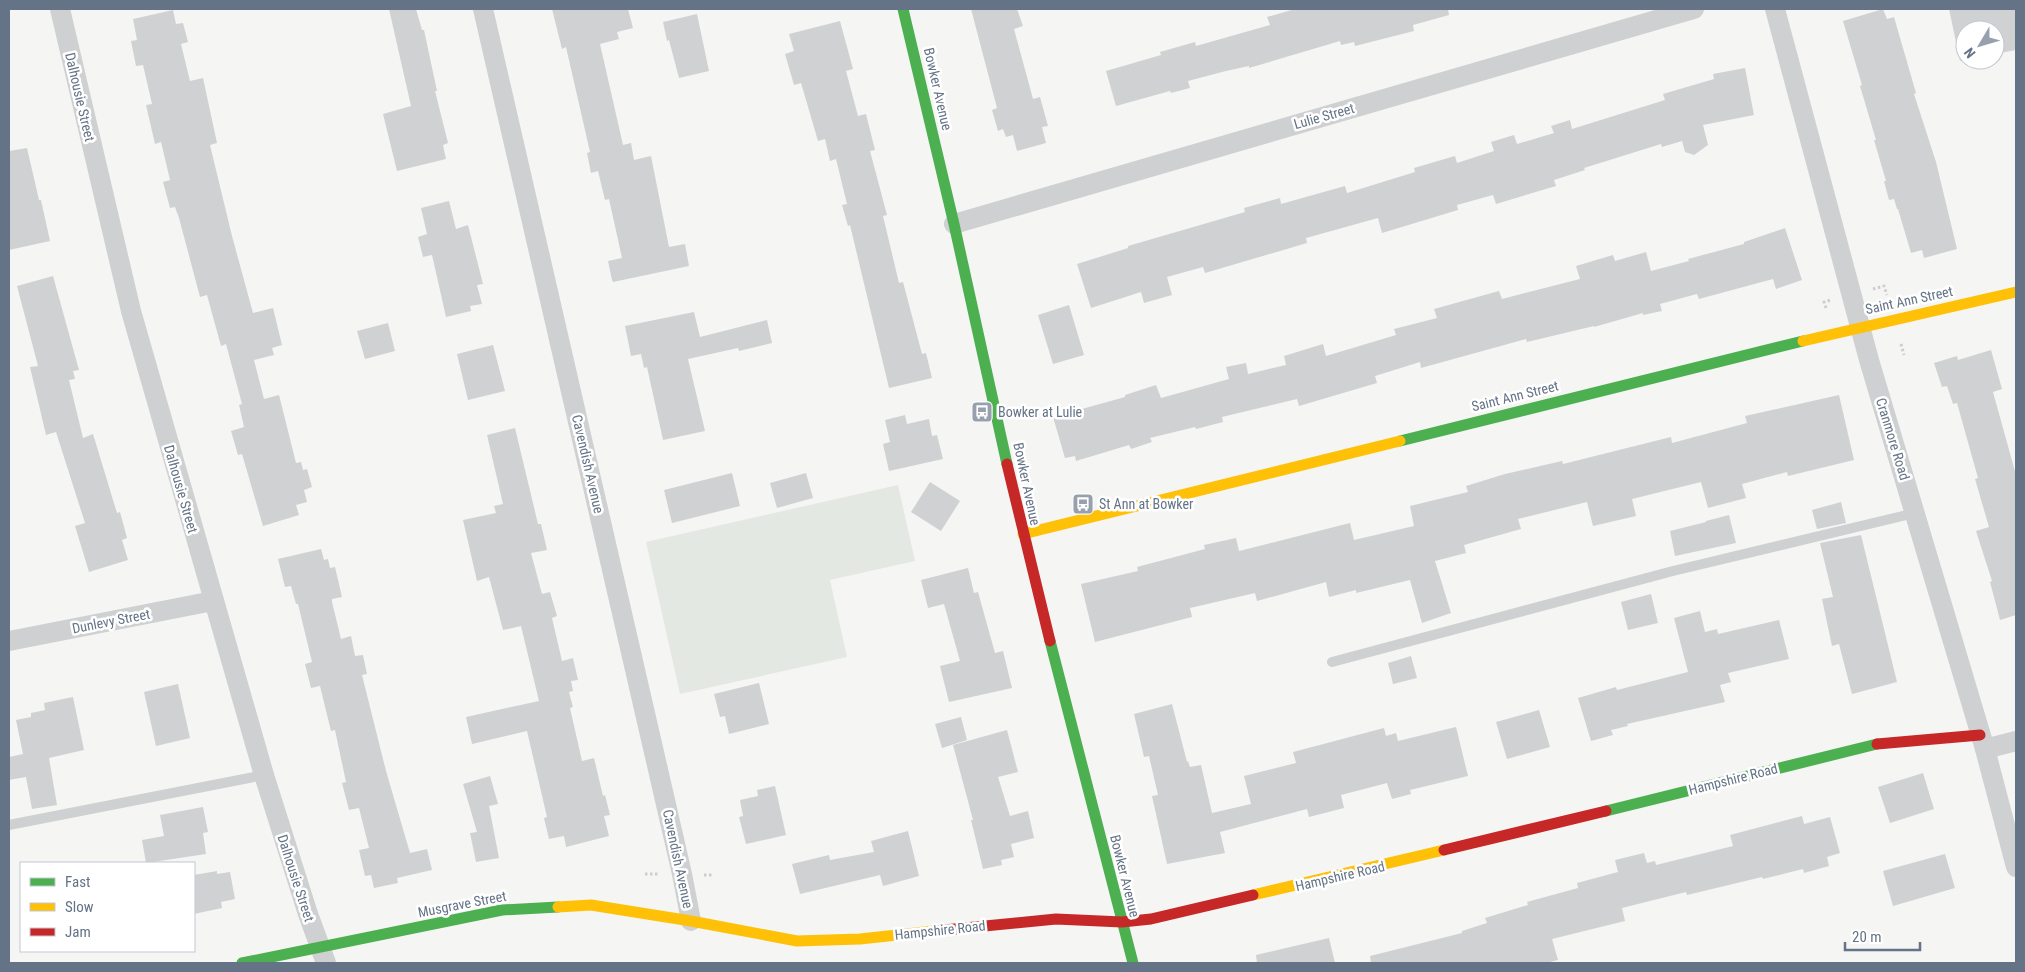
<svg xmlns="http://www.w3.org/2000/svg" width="2025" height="972" font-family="'Roboto Condensed',sans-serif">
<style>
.green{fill:#e4e8e2}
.building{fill:#d0d1d2}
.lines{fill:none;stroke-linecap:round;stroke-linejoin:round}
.path{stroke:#cdcdce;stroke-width:3;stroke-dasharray:2.5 2.5;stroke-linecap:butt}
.lane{stroke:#cfd0d1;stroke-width:10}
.street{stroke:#cfd0d1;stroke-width:20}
.fast{stroke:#4caf50;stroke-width:11}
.slow{stroke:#ffc107;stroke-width:11}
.jam{stroke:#c62828;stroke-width:11}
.labels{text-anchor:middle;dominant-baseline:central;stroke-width:5;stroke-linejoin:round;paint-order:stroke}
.street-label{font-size:14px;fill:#647386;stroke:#fff}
.poi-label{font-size:14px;fill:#647386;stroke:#fff;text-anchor:start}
</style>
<rect width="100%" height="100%" fill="#f5f5f4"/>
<!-- green -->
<path class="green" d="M898 485 915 561 830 580 847 657 680 694 646 542Z"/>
<!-- building -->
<g class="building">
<path d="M389 9H416L422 30H424L437 91H435L448 143 443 145 446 159 397 171 383 114 411 106Z"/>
<path d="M552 9H628L633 28 617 32 619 39 600 44 623 145 631 143 634 160 651 156 669 247 685 244 689 266 613 282 612 280 608 261 622 258 609 199 605 200 598 171 591 173 587 153 590 152 566 47 562 49Z"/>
<path d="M971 9H1017L1023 26 1014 29 1033 99 1040 97 1048 126 1042 127 1046 143 1017 151 1013 135 1006 137 1003 129 998 131 992 110 997 108Z"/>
<path d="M1295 9H1448L1449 15 1413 25 1414 31 1355 46 1354 42 1341 45 1340 41 1249 68V66L1226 71 1188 81 1190 88 1171 93 1170 91 1116 106 1106 71 1161 55 1160 52 1195 42 1196 46 1270 25 1267 17Z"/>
<path d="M1883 9 1887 19 1894 17 1916 93 1914 94 1936 162 1957 249 1924 258 1922 250 1911 253 1898 209H1897L1894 199 1889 200 1884 181H1886L1874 140H1876L1860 86 1862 85 1843 21Z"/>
<path d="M1949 9H2016V50L1995 54V30H1965L1966 60 1960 61Z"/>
<path d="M173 10 176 24 183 23 188 42 181 44 190 81 203 78 217 143 210 145 232 236 253 313 273 308 282 345 272 348 274 355 254 360 264 399 279 395 296 463 301 462 303 470 307 469 312 487 304 490 307 502 296 505 299 515 263 526 242 454 238 455 231 431 244 427 239 405 242 404 226 344 221 346 207 295 200 297 179 218 175 207 170 208 163 182 170 180 161 142 155 144 146 105 152 104 143 65 136 66 131 41 137 40 133 19Z"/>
<path d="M697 14 709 71 679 78 669 40 667 41 663 22Z"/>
<path d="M840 21 853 69 846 71 858 116 866 114 875 150 870 151 887 215 883 216 899 283 903 282 922 354 926 353 932 378 889 388 850 225 848 226 842 205 847 204 836 159 830 161 825 139 818 141 801 83 794 85 785 54 794 51 789 34Z"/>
<path d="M1745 68 1754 115 1703 125 1708 145 1694 155 1685 152 1682 141 1662 147 1661 144 1584 168 1585 170 1554 180 1556 186 1496 204 1493 195 1457 205 1458 210 1382 233 1378 218 1306 238 1307 243 1205 273 1203 267 1167 277 1172 295 1144 303 1141 292 1091 308 1077 264 1128 248V246L1245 212 1244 208 1280 198 1281 204 1345 186 1347 193 1415 172 1414 168 1455 156 1457 163 1494 151 1491 142 1514 135 1517 144 1554 133 1551 126 1570 120 1572 129 1665 100 1663 94 1714 79 1713 74Z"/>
<path d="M27 148 39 200H41L50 241 9 250V151Z"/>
<path d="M449 201 456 229 468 225 483 284 477 285 482 304 470 306 471 311 446 317 432 255 423 257 418 237 427 234 421 208Z"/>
<path d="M1785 228 1802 280 1776 289 1773 279 1699 299 1697 294 1660 304 1662 311 1643 315V313L1594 327V326L1527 342 1526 339 1421 368 1420 362 1375 376 1377 383 1299 406 1297 399 1222 417 1223 422 1196 429 1195 427 1150 438 1152 442 1131 449 1129 445 1076 461 1075 456 1065 458 1053 417 1125 397V395L1156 385 1161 398 1229 379 1226 367 1246 363 1248 374 1286 365 1284 356 1323 344 1326 356 1396 335 1394 329 1437 318 1434 309 1499 291 1502 299 1580 279 1576 266 1613 255 1615 261 1646 252 1651 271 1689 261 1688 259 1744 244V242Z"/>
<path d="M53 276 79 370 73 371 75 379 69 380 83 438 93 434 117 513 120 512 127 538 122 540 128 560 89 572 75 526 85 523 56 432 46 435 30 367 38 366 17 286Z"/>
<path d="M1069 305 1084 355 1053 364 1038 315Z"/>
<path d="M694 312 700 337 767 320 772 343 739 351 738 348 688 359 705 431 663 440 647 367 644 368 641 354 631 356 625 326Z"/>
<path d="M388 323 395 351 365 359 357 331Z"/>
<path d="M493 345 505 391 468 400 457 354Z"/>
<path d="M1991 350 2002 389 1993 392 2016 475V615L2000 620 1990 582 1992 581 1976 531 1989 527 1975 479 1978 478 1957 403 1953 404 1947 386 1942 387 1934 363 1957 356 1958 360Z"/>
<path d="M1839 395 1854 460 1788 476 1787 472 1742 484 1746 498 1708 508 1701 482 1632 499 1636 516 1593 526 1587 502 1518 519 1521 529 1464 545 1466 553 1435 561 1451 613 1422 623 1410 580 1356 593V590L1329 597 1326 582 1257 601 1255 593 1190 608 1192 617 1095 642 1081 584 1138 571 1137 567 1205 549 1204 545 1236 538 1239 551 1350 523 1354 540 1414 526 1410 506 1468 492 1466 486 1505 474 1562 461 1563 464 1671 437 1672 443 1747 423 1745 416Z"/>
<path d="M905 415 907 424 929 419 932 436 937 435 943 459 889 471 883 444 890 442 885 420Z"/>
<path d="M515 428 538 524H541L547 550 531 553 542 594 550 592 557 616 552 618 562 661 573 658 578 680 571 681 573 691 569 692 573 707 570 708 582 761 594 758 603 796 605 795 610 815 604 816 609 836 566 847 564 836 549 839 544 818 547 817 527 731 472 744 466 717 539 701 521 626 503 630 489 577 477 581 463 520 496 513 494 506 503 504 487 435Z"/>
<path d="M732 473 740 506 672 523 664 490Z"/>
<path d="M806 473 813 498 777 508 770 483Z"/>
<path d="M930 482 960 501 941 531 911 512Z"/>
<path d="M1841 502 1846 523 1817 529 1812 510Z"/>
<path d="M1729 515 1736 543 1675 556 1670 531 1706 522V521Z"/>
<path d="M1861 535 1897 682 1852 694 1839 644 1832 646 1822 599 1833 597 1820 543Z"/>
<path d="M321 549 324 560 328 559 330 568 335 567 342 597 332 599V602L341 639 351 636 355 656 363 655 367 674 362 675 386 771 410 853 427 849 432 870 397 878 398 883 374 888 371 875 365 876 359 850 369 848 359 808 349 810 342 783 346 782 335 730 331 731 320 686 311 688 305 664 312 662 298 604H296L291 586 285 587 278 559Z"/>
<path d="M968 568 974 593 978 592 995 653 1003 651 1012 688 949 702 940 666 960 661 944 604 928 608 921 580Z"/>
<path d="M1651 594 1658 623 1628 630 1621 602Z"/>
<path d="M1700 611 1705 632 1717 629 1718 634 1779 620 1789 659 1728 673 1731 682 1720 685 1725 702 1627 724 1628 726 1611 730 1613 735 1591 741 1578 698 1616 687 1617 690 1688 672 1674 618Z"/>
<path d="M1411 656 1417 678 1393 684 1388 663Z"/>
<path d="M759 683 769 724 729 734 725 716 720 717 714 694Z"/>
<path d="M178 684 190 738 156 746 144 692Z"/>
<path d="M73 697 84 750 49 758 57 805 32 809 26 777 9 780V757L23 754 16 720 31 717V713L45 710 44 703Z"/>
<path d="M1172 704 1187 762 1188 761 1190 767 1201 765 1212 813 1251 804 1244 776 1296 763 1293 752 1384 728 1386 736 1396 733 1398 741 1456 727 1468 776 1410 790 1411 794 1392 799 1387 783 1341 795 1344 808 1309 817 1307 809 1220 832 1225 853 1167 864 1152 796 1158 795 1149 756 1144 757 1134 714Z"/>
<path d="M1539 710 1550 747 1507 759 1496 722Z"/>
<path d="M961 717 967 740 942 748 935 724Z"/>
<path d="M1007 730 1018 772 998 777 1010 816 1028 811 1034 838 1011 844 1014 857 1001 860 1002 865 983 869 971 820H973L953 745Z"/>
<path d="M1923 773 1934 809 1890 823 1878 787Z"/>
<path d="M490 776 498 804 489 806 499 858 476 862 470 833 477 832 463 784Z"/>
<path d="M775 786 786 835 746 844 739 817 743 816 740 800 758 796 757 790Z"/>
<path d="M203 807 208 832 203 833 206 854 146 863 142 840 164 836 160 815Z"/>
<path d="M1802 816 1804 824 1830 817 1840 853 1827 857 1829 866 1804 873 1803 869 1763 879 1762 877 1687 895 1686 892 1622 908 1625 921 1552 939 1558 960 1546 963H1371L1370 956 1462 933V931L1487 923 1485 918 1528 905 1527 902 1578 888 1577 883 1618 872 1615 860 1644 853 1647 863 1655 861 1656 865 1733 846 1730 835Z"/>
<path d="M908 831 919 876 883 886 880 875 800 894 792 864 829 855 830 860 874 852 871 841Z"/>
<path d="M1945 854 1955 888 1893 906 1883 871Z"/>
<path d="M217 871V874L230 872 235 899 221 902 222 908 194 914V875Z"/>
<path d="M1329 938 1335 963H1257L1256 955Z"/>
</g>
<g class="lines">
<!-- path -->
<g class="path">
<path d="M1873 289 1884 286 1887 295"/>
<path d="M1826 308 1824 302 1831 300"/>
<path d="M1901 344 1904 355"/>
<path d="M645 874H660"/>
<path d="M704 875H713"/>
</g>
<!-- lane -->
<g class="lane">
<path d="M1332 662 1673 571 1915 513"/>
<path d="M9 825 264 775"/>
</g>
<!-- street -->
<g class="street">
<path d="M60 9 131 311 264 775 308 914 326 963"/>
<path d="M483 9 682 874 691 921"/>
<path d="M1775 9 1869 360 1985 749 2016 867"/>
<path d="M954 224 1694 9"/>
<path d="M9 641 213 601"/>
<path d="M1985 749 2016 741"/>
</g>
<!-- fast -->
<g class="fast">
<path d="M903 9 954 224 1007 464"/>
<path d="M1400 441 1803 341"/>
<path d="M1050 641 1133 963"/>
<path d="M1606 811 1877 744"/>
<path d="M242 963 502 910 558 907"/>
</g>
<!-- slow -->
<g class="slow">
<path d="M1803 341 2016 292"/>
<path d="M1023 534 1400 441"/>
<path d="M1253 895 1444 850"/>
<path d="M558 907 591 905 691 921 797 941 860 939 934 931"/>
</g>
<!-- jam -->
<g class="jam">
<path d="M1007 464 1050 641"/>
<path d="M1877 744 1980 735"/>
<path d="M1444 850 1606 811"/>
<path d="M934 931 1056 919 1122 922 1151 919 1253 895"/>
</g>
</g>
<!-- icons -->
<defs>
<g id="bus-square" transform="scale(1.125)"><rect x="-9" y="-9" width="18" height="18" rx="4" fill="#97a0ac" stroke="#fff"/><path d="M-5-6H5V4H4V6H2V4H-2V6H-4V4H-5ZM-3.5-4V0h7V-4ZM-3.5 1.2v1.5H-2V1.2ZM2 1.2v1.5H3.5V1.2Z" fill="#fff"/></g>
</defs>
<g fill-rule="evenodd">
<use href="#bus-square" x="982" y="412"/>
<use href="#bus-square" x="1083" y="504"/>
</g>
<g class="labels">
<!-- street labels -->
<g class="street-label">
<text transform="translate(938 89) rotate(77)">Bowker Avenue</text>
<text transform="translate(80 97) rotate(77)">Dalhousie Street</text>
<text transform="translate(1324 116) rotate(-16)">Lulie Street</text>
<text transform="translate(1909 300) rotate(-12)">Saint Ann Street</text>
<text transform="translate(1515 396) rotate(-14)">Saint Ann Street</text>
<text transform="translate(1893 439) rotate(73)">Cranmore Road</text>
<text transform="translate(588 464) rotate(77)">Cavendish Avenue</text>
<text transform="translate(1027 484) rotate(78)">Bowker Avenue</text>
<text transform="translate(181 489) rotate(74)">Dalhousie Street</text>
<text transform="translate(111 621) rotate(-11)">Dunlevy Street</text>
<text transform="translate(1733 779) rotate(-14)">Hampshire Road</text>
<text transform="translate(678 859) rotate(78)">Cavendish Avenue</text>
<text transform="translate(1125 876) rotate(76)">Bowker Avenue</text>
<text transform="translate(1340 876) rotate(-13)">Hampshire Road</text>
<text transform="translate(296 878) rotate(72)">Dalhousie Street</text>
<text transform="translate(462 904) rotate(-11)">Musgrave Street</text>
<text transform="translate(940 930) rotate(-6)">Hampshire Road</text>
</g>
<!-- poi labels -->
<g class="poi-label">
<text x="998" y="412">Bowker at Lulie</text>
<text x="1099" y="504">St Ann at Bowker</text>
</g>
</g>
<!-- border -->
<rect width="2025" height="972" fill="none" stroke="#647386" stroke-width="20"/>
<!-- legend -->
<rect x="20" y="862" width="175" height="90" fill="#ffffff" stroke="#c1c7cf"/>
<rect x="30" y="878" width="25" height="8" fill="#4caf50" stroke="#c1c7cf"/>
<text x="65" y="887" font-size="15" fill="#647386">Fast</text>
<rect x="30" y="903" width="25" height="8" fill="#ffc107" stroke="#c1c7cf"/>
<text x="65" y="912" font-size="15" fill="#647386">Slow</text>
<rect x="30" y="928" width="25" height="8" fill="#c62828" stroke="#c1c7cf"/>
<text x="65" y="937" font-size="15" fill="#647386">Jam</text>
<!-- north arrow -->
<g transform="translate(1980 45) rotate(232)"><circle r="24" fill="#ffffff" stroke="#c1c7cf"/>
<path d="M0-4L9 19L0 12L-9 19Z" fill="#97a0ac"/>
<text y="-8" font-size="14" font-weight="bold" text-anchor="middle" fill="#647386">N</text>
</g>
<!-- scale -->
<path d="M1845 942v8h75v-8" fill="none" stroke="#647386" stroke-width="2.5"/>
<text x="1852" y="942" font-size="15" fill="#647386" stroke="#ffffff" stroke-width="4" paint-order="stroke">20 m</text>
</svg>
